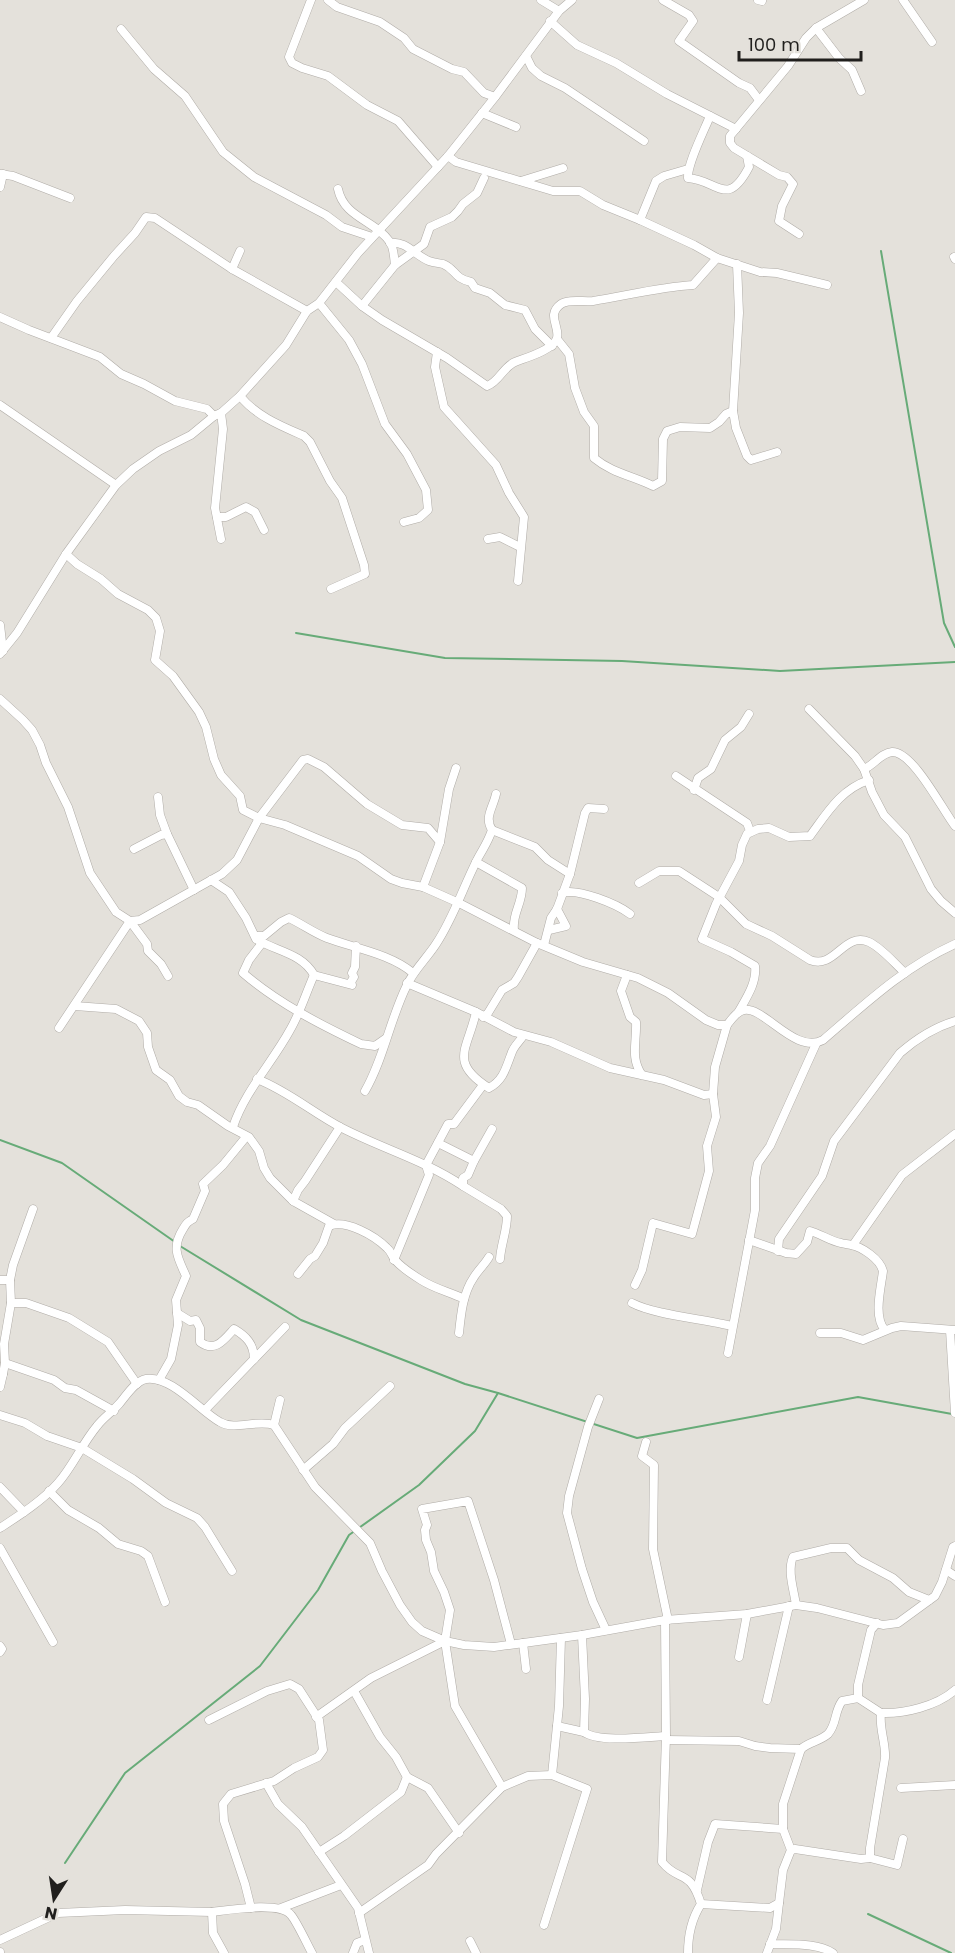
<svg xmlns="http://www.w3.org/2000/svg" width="955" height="1953" font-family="Poppins,sans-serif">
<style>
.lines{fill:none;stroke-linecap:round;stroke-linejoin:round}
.stream{stroke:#67ab78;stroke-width:2}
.street-casing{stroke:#b0aca7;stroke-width:9}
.street{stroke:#fff;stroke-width:8}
</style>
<rect width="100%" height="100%" fill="#e4e1db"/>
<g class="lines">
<!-- stream -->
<g class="stream">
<path d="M881 251 944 623 955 647"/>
<path d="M296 633 445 658 622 661 780 671 955 662"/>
<path d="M0 1140 62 1163 175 1242"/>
<path d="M180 1246 301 1320 465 1384 498 1393 637 1438 858 1397 952 1414"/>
<path d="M65 1863 125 1773 260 1666 318 1590 349 1535 419 1485 475 1431 498 1393"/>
<path d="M868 1914 951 1953"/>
</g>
<!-- street casing -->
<g class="street-casing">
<g id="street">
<path d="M311 0 289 57 292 63 302 68 328 76 367 105 398 121 438 167"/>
<path d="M328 0 337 7 380 22 404 38 413 49 452 69 464 72 484 93 495 97"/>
<path d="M541 0 559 11"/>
<path d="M663 0 689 15 693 21 679 41 739 83 750 88 759 100"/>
<path d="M758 0 762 1"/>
<path d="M903 0 932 42"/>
<path d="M550 21 577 45 616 63 667 94 736 129"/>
<path d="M816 28 839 58 852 70 861 91"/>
<path d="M121 29 154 69 185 96 223 152 254 177 326 215 342 227 372 237"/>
<path d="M526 56 532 68 541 76 565 88 644 141"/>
<path d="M482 113 516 127"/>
<path d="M710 116C704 131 687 164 688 178 718 180 727 209 749 167L747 156"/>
<path d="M448 156 456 162 553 191H580L603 205 640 220 694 245 717 258 760 272 777 273 827 285"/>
<path d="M0 174 13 176 70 198"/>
<path d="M521 181 563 168"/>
<path d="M0 187 3 174"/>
<path d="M338 189C344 218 375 220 390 242 394 248 394 258 395 265"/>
<path d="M640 220 656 181 664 176 688 169"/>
<path d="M799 234 779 221 782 206 793 184 787 177 779 175 734 148 730 143V136L788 66 806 38 816 28 864 0"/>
<path d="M390 243C405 240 416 256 429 261 434 263 439 263 443 264 456 269 453 278 471 282L475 288 490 293 505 305 525 310 535 329 552 346"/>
<path d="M954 257 955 259"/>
<path d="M737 264 739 313 733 411 736 428 747 456 751 460 777 452"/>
<path d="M232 269 240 251"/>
<path d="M336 282 362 306 382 320 447 358 487 386C499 382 503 367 515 362 525 358 554 350 557 338 560 326 546 315 561 304 568 299 584 302 593 301 625 296 660 287 693 285L717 258"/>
<path d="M319 303 349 340 362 364 385 424 407 454 426 490 428 510 419 518 404 522"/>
<path d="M362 306 395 265 424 244 430 227 452 217 458 211 463 204 477 193 484 178"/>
<path d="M0 317 29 330 100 357 121 374 144 384 175 401 207 409 214 416"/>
<path d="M51 338 77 301 114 256 135 233 146 217 155 218 232 269 307 311"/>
<path d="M557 339 569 354 575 388 584 412 594 426V458C612 473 633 476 653 486L662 481 663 439 667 431 680 427 710 428 719 422 726 414 733 411"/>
<path d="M437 352 435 367 444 407 496 465 509 493 524 517 518 581"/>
<path d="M240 396C256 416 281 426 304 436L310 442 330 481 342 498 364 565 365 574 331 589"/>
<path d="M0 405 116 485"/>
<path d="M217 517H226L246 507 255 512 264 530"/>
<path d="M221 539 215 508 223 429 221 413"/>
<path d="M488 539 500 537 520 547"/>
<path d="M66 554 77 564 101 579 118 594 148 610 156 618 160 631 155 660 173 676 199 712 206 727 214 759 221 775 240 796 243 810 259 818 285 825 358 856 391 879 402 883 423 887 459 903 537 943 583 962 638 978 668 993 706 1020 718 1025H727C731 1020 737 1011 744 1010 764 1006 795 1055 823 1040 865 1004 904 967 955 944"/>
<path d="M0 625 3 651"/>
<path d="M0 654 17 633 66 554 116 485 133 469 159 451 191 435 214 416 221 413 240 396 286 345 307 311 319 303 358 253 448 156 495 97 559 11 572 0"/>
<path d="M0 699 23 720 32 730 40 745 46 763 68 807 90 873 116 912 130 921 147 944 148 951 161 964 168 976"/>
<path d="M809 709 855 756 864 769 872 792 884 815 905 837 931 889 941 901 955 913"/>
<path d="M864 769C874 765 881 753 892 752 913 751 943 811 955 826"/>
<path d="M676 776 747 823 750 831"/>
<path d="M694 790 698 778 711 769 725 740 741 727 749 714"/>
<path d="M158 797 160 815 167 834"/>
<path d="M492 830 535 847 548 860 570 874"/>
<path d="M134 849 161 835 167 834 194 890"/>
<path d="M476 862 522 888C522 904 512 914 514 930"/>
<path d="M211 880 229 892 246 918 256 939C275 951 302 953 314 975L352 985 351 982 354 977 352 973 355 967 356 946"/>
<path d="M639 883 659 871H679L719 897 746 924 772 936 810 960C835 970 844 931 869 942 882 948 894 963 905 973"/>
<path d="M423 887 440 842 449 789 456 768"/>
<path d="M562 893C578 888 617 904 630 914"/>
<path d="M549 930 566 926 557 909"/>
<path d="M256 936H264L281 922 289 918C302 924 314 933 327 938 354 948 391 954 413 973"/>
<path d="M262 943 249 960 243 973C278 1003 319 1024 361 1044L375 1046 385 1039"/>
<path d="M544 945 551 918 557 909 570 874 585 813 588 808 604 809"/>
<path d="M627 975 621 991 630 1017 636 1022C637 1042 630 1058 642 1075"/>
<path d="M407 983 476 1012C468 1049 448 1062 489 1088 504 1080 506 1067 512 1052 514 1046 520 1041 523 1036"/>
<path d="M75 1006 116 1009 139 1021 147 1033 148 1047 156 1070 170 1080 179 1096 187 1102 198 1105 228 1126 249 1137 259 1151 264 1168 270 1178 293 1201 334 1224"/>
<path d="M739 1011C747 997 757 982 755 966L731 952 702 939 716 904 739 861 742 845 747 834 758 829 769 828 789 837 810 836C827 813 841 789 869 780"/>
<path d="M476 1012 514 1032 551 1042 610 1068 664 1080 704 1095 713 1094"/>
<path d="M483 1017 488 1013 502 990 514 983 518 977 537 943"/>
<path d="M59 1028 130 921 140 920 222 874 237 860 259 818 303 760 308 759 324 767 367 804 402 825 428 828 440 842"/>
<path d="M257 1079C288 1091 313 1113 342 1128 383 1149 424 1160 463 1186"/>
<path d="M365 1091C384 1058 390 1019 407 985 414 970 427 958 436 944 454 917 463 887 478 858 484 847 488 842 492 830 484 817 493 808 496 794"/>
<path d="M233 1127C245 1091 272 1063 290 1030 300 1013 306 993 314 975"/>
<path d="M438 1143 474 1161 468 1175 463 1178V1186L501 1209 507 1216C507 1231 501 1244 500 1259"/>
<path d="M474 1161 492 1129"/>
<path d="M293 1201 298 1190 305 1181 340 1127"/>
<path d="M749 1240 786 1253 796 1254 807 1242 810 1231C821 1234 830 1241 841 1243 844 1244 848 1244 851 1245 862 1247 880 1259 883 1271 881 1288 873 1317 885 1330"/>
<path d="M853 1245 902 1175 955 1134"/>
<path d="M778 1251 779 1239 822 1176 834 1141 900 1053C916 1039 935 1027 955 1021"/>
<path d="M394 1260 429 1175 426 1165 448 1124H454L483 1085"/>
<path d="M298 1274 310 1259 315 1256 323 1243 329 1226C346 1219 375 1236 387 1248 391 1251 392 1256 395 1260 401 1267 413 1275 421 1280 435 1289 450 1292 464 1299"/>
<path d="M0 1280H10"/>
<path d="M635 1285 642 1270 653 1223 692 1234 709 1171 707 1146 716 1117 713 1094 715 1067 727 1025"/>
<path d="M11 1303H26L69 1318 108 1342 137 1384"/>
<path d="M632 1303C655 1315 705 1319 732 1326"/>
<path d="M177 1313 190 1321 196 1320 200 1328V1342C215 1353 224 1340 234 1329 246 1336 254 1344 254 1359"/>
<path d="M950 1330 955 1413"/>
<path d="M459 1333C461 1313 463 1293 474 1277 479 1269 485 1264 489 1257"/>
<path d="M820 1333H841L863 1340 892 1328 901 1326 955 1330"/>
<path d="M728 1353 755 1210V1178L758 1163 770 1146 816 1044"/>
<path d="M5 1363 54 1380 65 1388 76 1390 114 1411"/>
<path d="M0 1373 3 1374 0 1387"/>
<path d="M3 1374 5 1363 4 1344 11 1303 10 1280 13 1265 33 1209"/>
<path d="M159 1380 171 1359 178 1325 176 1300 186 1276C178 1258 171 1248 183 1229 186 1224 187 1222 193 1219L205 1191 203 1184 223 1165 246 1137"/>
<path d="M599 1399 588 1427 569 1496 567 1513 582 1569 593 1602 606 1630"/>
<path d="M205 1410 285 1327"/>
<path d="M0 1415 25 1423 47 1436 82 1448 133 1479 166 1503 197 1518 205 1527 232 1571"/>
<path d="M274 1425 280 1400"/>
<path d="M646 1442 642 1456 654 1465 653 1549 668 1620"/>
<path d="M303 1470 333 1444 345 1428 390 1386"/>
<path d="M0 1487 24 1512"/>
<path d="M49 1491 68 1510 99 1528 118 1544 141 1551 148 1556 165 1602"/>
<path d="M0 1528C20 1515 42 1501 58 1483 73 1466 82 1444 97 1426 103 1418 112 1412 119 1404 126 1396 135 1381 146 1379 171 1375 200 1411 220 1422 235 1431 257 1419 274 1425L315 1487 370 1543 382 1571 400 1605 412 1622 422 1631 445 1641 464 1645 494 1647 582 1635 665 1620 747 1614 796 1605 817 1608 883 1625 898 1623 935 1596 942 1582 953 1547 955 1546"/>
<path d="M0 1548 53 1642"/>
<path d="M946 1570 955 1576"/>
<path d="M796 1605C794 1590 787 1571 793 1557L831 1548H847L859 1560 893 1578 909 1592 929 1600"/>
<path d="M665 1620 666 1736 662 1862C679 1883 690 1868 701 1904 692 1918 688 1937 688 1953"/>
<path d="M877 1623 871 1630 858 1685V1698L881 1713"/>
<path d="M582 1635 585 1699 584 1732C598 1743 647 1737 666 1736"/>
<path d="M523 1643 526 1669"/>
<path d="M0 1646 2 1649 0 1652"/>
<path d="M739 1657 747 1614"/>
<path d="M354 1691 380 1737 396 1757 407 1777 428 1788 459 1833"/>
<path d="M767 1700 789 1606"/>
<path d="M316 1717 371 1678 445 1641"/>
<path d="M209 1720 267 1691 290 1684 299 1689 319 1720 323 1750 318 1757 294 1768 274 1781 231 1794 223 1804 224 1821 245 1884 251 1908"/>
<path d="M557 1726 584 1732"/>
<path d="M666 1740 739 1741 755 1746 770 1748 801 1749"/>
<path d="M552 1775 559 1706 561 1638"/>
<path d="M266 1783 278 1804 302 1827 358 1908 369 1953"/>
<path d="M502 1787 455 1706 445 1641 450 1610 444 1592 434 1571 431 1552 426 1540 425 1530 427 1525 422 1509 468 1501 494 1580 511 1644"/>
<path d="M901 1788 955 1785"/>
<path d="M791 1850 795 1849 861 1859 870 1858V1848L885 1758C886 1743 879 1729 881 1713 904 1714 937 1706 955 1690"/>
<path d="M319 1852 344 1836 401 1792 407 1777"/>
<path d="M870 1858 897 1865 903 1839"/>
<path d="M697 1890 708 1842 715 1824 783 1829"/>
<path d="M701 1904 770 1908 779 1903 783 1870 791 1850 783 1829V1804L801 1749C809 1742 820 1741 828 1734 837 1724 834 1712 842 1701L858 1698"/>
<path d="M281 1908 341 1885"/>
<path d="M359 1913 428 1865 436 1854 502 1787 528 1776 552 1775 587 1789 544 1925"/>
<path d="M0 1940 58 1913 125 1910 212 1912"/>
<path d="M470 1941 476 1953"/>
<path d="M770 1944C790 1945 816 1942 833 1953"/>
<path d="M0 1952V1953"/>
<path d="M224 1953 213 1933 212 1912C229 1910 280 1901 291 1915 297 1922 307 1944 312 1953"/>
<path d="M353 1953 357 1943 365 1940"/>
<path d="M767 1953 776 1929 779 1903"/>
</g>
</g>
<!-- street -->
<use href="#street" class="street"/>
</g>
<!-- north arrow -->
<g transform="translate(54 1899) rotate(192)" stroke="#e4e1db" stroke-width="4.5" paint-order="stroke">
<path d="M0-4.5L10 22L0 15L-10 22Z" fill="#201f1d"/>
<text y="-9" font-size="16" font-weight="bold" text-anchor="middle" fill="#201f1d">N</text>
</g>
<!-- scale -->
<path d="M739 51v9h122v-9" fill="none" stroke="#201f1d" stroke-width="3"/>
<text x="748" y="51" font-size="18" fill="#201f1d" stroke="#e4e1db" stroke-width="4.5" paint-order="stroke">100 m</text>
</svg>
